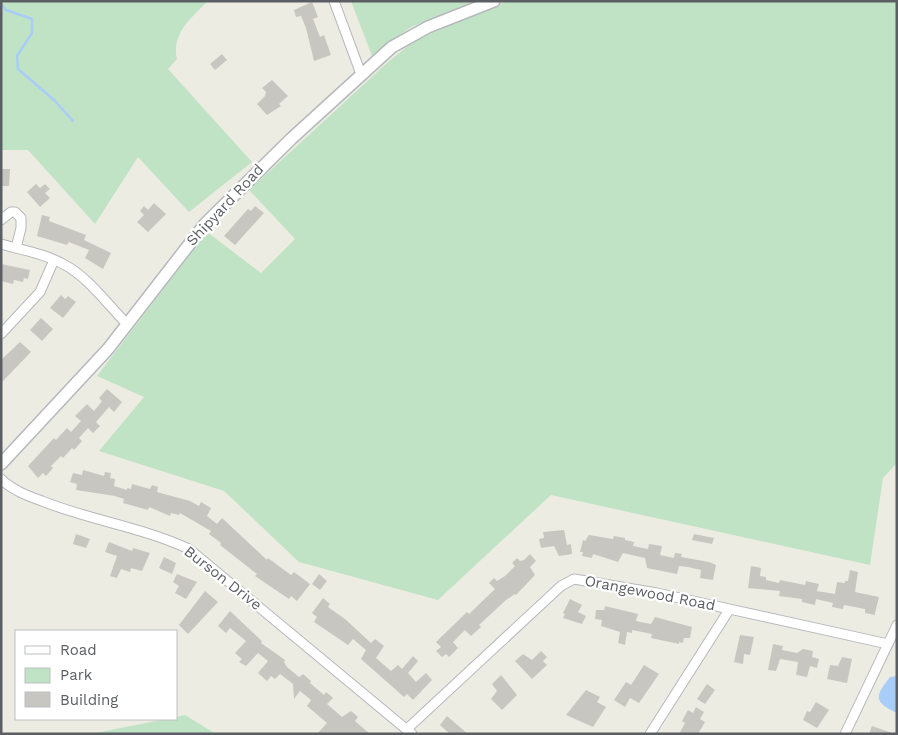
<svg xmlns="http://www.w3.org/2000/svg" width="898" height="735" font-family="'Work Sans',sans-serif">
<style>
.green{fill:#c1e3c5}
.water{fill:#a7cdf8}
.lines{fill:none;stroke-linecap:round;stroke-linejoin:round}
.stream{stroke:#a7cdf8;stroke-width:2.5}
.building{fill:#c8c6c0}
.minor-casing{stroke:#b5b8bc;stroke-width:11}
.tertiary-casing{stroke:#b5b8bc;stroke-width:14}
.minor{stroke:#fff;stroke-width:9}
.tertiary{stroke:#fff;stroke-width:11}
.labels{text-anchor:middle;dominant-baseline:central;stroke-width:4.5;stroke-linejoin:round;paint-order:stroke}
.street-label{font-size:15px;fill:#5b5e63;stroke:#fff}
</style>
<rect width="100%" height="100%" fill="#edece3"/>
<!-- green -->
<g class="green">
<path d="M1 1H208C191 18 171 34 177 59L168 69 252 162 189 212 138 157 95 224 28 150H1Z"/>
<path d="M351 1H478L411 27 372 56Z"/>
<path d="M507 1H897V463L883 478 870 565 551 495 438 600 299 562 224 491 99 451 144 397 97 376 207 232 261 273 295 239 249 190 388 62 414 41Z"/>
<path d="M185 715 216 734H90L166 719H176V717Z"/>
</g>
<!-- water -->
<path class="water" d="M897 676V713C873 702 875 696 890 677Z"/>
<g class="lines">
<!-- stream -->
<path class="stream" d="M1 4 6 10 32 19V33L17 56 18 69 54 100 73 121"/>
</g>
<!-- building -->
<g class="building">
<path d="M312 2 318 17 313 19 320 37 324 35 331 55 314 61 306 28 301 16 296 17 294 10Z"/>
<path d="M222 54 227 60 215 70 210 64Z"/>
<path d="M272 80 288 96 279 104 281 106 267 115 257 104 265 96 266 92 262 88Z"/>
<path d="M1 169H10L9 186H1Z"/>
<path d="M36 184 40 188 45 184 50 189 45 193 50 198 40 207 27 192Z"/>
<path d="M154 203 166 214 148 232 137 222 144 215 140 211 144 206 148 210Z"/>
<path d="M255 206 264 213 235 245 224 236 248 209 251 211Z"/>
<path d="M42 215 50 217 49 221 86 235 84 240 111 253 103 269 85 258 89 250 69 242 67 245 37 236Z"/>
<path d="M1 264 30 270 28 279 24 278 23 282 14 280 13 284 1 281Z"/>
<path d="M61 295 65 299 68 296 76 302 63 318 50 308Z"/>
<path d="M41 318 53 329 42 341 30 330Z"/>
<path d="M20 342 31 352 1 383V360Z"/>
<path d="M107 389 122 402 114 412 109 407 96 422 100 426 93 433 88 428 79 438 82 441 74 450 72 448 63 458 61 456 51 466 53 468 46 476 43 473 38 478 28 466 54 438 56 440 67 428 71 432 81 421 75 416 87 404 94 411 102 401 99 398Z"/>
<path d="M83 470 104 476 105 472 111 473 110 478 115 479 114 486 127 490V488L131 489 132 484 150 489 152 485 158 487 157 492 190 501 199 506 201 502 211 508 207 516 217 524 222 518 267 560 268 558 291 575 294 572 310 584 297 601 291 596 289 599 255 576 257 574 220 545 221 543 209 534 211 531 180 513 179 515 171 513 170 516 149 507 148 510 123 503 124 499 115 496 76 490 77 484 70 482 73 473 82 475Z"/>
<path d="M564 530 567 545 571 544 572 554 559 556 554 546 541 548 539 539 544 538 543 532Z"/>
<path d="M76 534 90 539 86 548 73 544Z"/>
<path d="M694 534 714 538 712 544 692 540Z"/>
<path d="M589 535 613 539 614 536 625 538V540L634 542 633 546 648 549 649 544 662 546 660 555 674 558 675 553 682 554 681 557 709 562 716 565 713 580 700 578 701 570 688 567 679 566 677 574 647 568 645 558 623 553 618 562 593 554 592 558 582 556 583 552H580L583 540 585 541Z"/>
<path d="M109 542 132 551 133 548 150 553 142 571 131 568 130 572 121 569 117 578 110 576 117 556 105 552Z"/>
<path d="M530 554 536 561 530 567 535 575 516 595 515 594 506 600 479 625 481 627 471 636 465 630 453 642 458 648 449 657 446 654 442 657 436 651 441 647 436 642 467 612 469 614 495 589 489 583 494 578 497 581 505 576 515 566 512 563 517 558 520 561 524 560Z"/>
<path d="M164 557 176 563 172 574 159 568Z"/>
<path d="M751 566 761 568 760 576 766 577V580L779 583 780 580 805 585 806 581 810 582 819 584 817 591 835 594 837 582 845 583V581H848L850 570 858 572 855 592 879 597 875 613V615L865 613V609L844 605 843 609 832 607 833 603 816 599 815 605 802 602V599L779 596 780 591 748 588Z"/>
<path d="M177 574 197 582 186 599 175 593 179 586 173 582Z"/>
<path d="M319 574 327 581 320 590 312 584Z"/>
<path d="M205 591 218 602 188 634 179 625Z"/>
<path d="M323 598 330 604 328 607 345 619 371 643 375 639 384 646 376 658 391 671 398 665 402 669 413 656 418 661 408 673 416 682 426 673 432 680 413 700 407 694 404 697 361 659 366 650 353 639 348 645 314 622 317 617 312 613Z"/>
<path d="M570 599 582 605 578 612 586 616 582 624 563 618 565 614 563 613Z"/>
<path d="M605 606 638 614 636 621 651 624 655 617 692 627 690 638H684L683 643 679 642V644L651 638 652 634 632 630V633L627 632 625 645 618 643 620 632 601 626 602 620 595 619 596 610H604Z"/>
<path d="M230 611 262 641 261 643 285 660 284 662 287 667 299 677 303 674 311 681 310 683 324 695 326 692 331 696 333 698 327 704 342 717 351 711 358 717 355 721 370 734H317L327 723 307 706 311 700 300 691 294 699 293 684 280 674 275 679 271 676 267 681 258 673 268 661 258 653 246 666 239 662 242 659 235 653 246 641 230 628 226 633 218 626Z"/>
<path d="M740 635 754 637 750 655 744 654 743 664 734 662Z"/>
<path d="M773 644 783 646 782 650 797 653 803 649 813 651 812 657 819 659 817 668 810 666 807 677 796 675 798 662 780 659 776 671 768 670Z"/>
<path d="M541 651 547 657 543 661 547 665 532 679 515 661 523 654 532 660Z"/>
<path d="M842 657 852 659 847 683 827 679 830 665 838 666Z"/>
<path d="M644 665 659 674 639 703 630 698 625 707 614 700 626 682 631 685Z"/>
<path d="M501 675 517 695 502 710 491 699 497 691 492 684Z"/>
<path d="M707 684 715 690 705 704 697 699Z"/>
<path d="M586 690 600 697 597 702 606 707 593 727 566 715Z"/>
<path d="M816 702 829 710 817 728 803 720 807 711 810 712Z"/>
<path d="M696 707 704 712 700 719 705 722 698 734H679L685 723 682 721 688 710 693 713Z"/>
<path d="M447 716 468 734H450L440 725Z"/>
<path d="M872 726 892 733V734H869Z"/>
</g>
<g class="lines">
<!-- minor casing -->
<g class="minor-casing">
<g id="minor">
<path d="M334 1 361 74"/>
<path d="M1 220 11 212H15L21 218V228L16 248"/>
<path d="M1 244C22 250 46 254 65 265 89 278 108 305 127 324"/>
<path d="M1 334 40 292 54 260"/>
<path d="M1 479C12 490 28 496 42 501 89 520 142 527 189 549L412 734"/>
<path d="M407 729 561 586 574 579 657 593 888 644"/>
<path d="M650 734 729 610"/>
<path d="M845 734 897 625"/>
</g>
</g>
<!-- tertiary casing -->
<g class="tertiary-casing">
<path id="tertiary" d="M1 464 108 349 205 224 291 139 392 47 428 27 494 1"/>
</g>
<!-- minor -->
<use href="#minor" class="minor"/>
<!-- tertiary -->
<use href="#tertiary" class="tertiary"/>
</g>
<g class="labels">
<!-- street labels -->
<g class="street-label">
<text transform="translate(225 205) rotate(-47)">Shipyard Road</text>
<text transform="translate(223 578) rotate(38)">Burson Drive</text>
<text transform="translate(650 593) rotate(11)">Orangewood Road</text>
</g>
</g>
<!-- border -->
<rect width="898" height="735" fill="none" stroke="#5b5e63" stroke-width="5"/>
<!-- legend -->
<rect x="15" y="630" width="162" height="90" fill="#ffffff" stroke="#bdbfc1"/>
<rect x="25" y="646" width="25" height="8" fill="#ffffff" stroke="#bdbfc1"/>
<text x="60" y="655" font-size="15" fill="#5b5e63">Road</text>
<rect x="25" y="668" width="25" height="15" fill="#c1e3c5" stroke="#bdbfc1"/>
<text x="60" y="680" font-size="15" fill="#5b5e63">Park</text>
<rect x="25" y="692" width="25" height="15" fill="#c8c6c0" stroke="#bdbfc1"/>
<text x="60" y="705" font-size="15" fill="#5b5e63">Building</text>
</svg>
